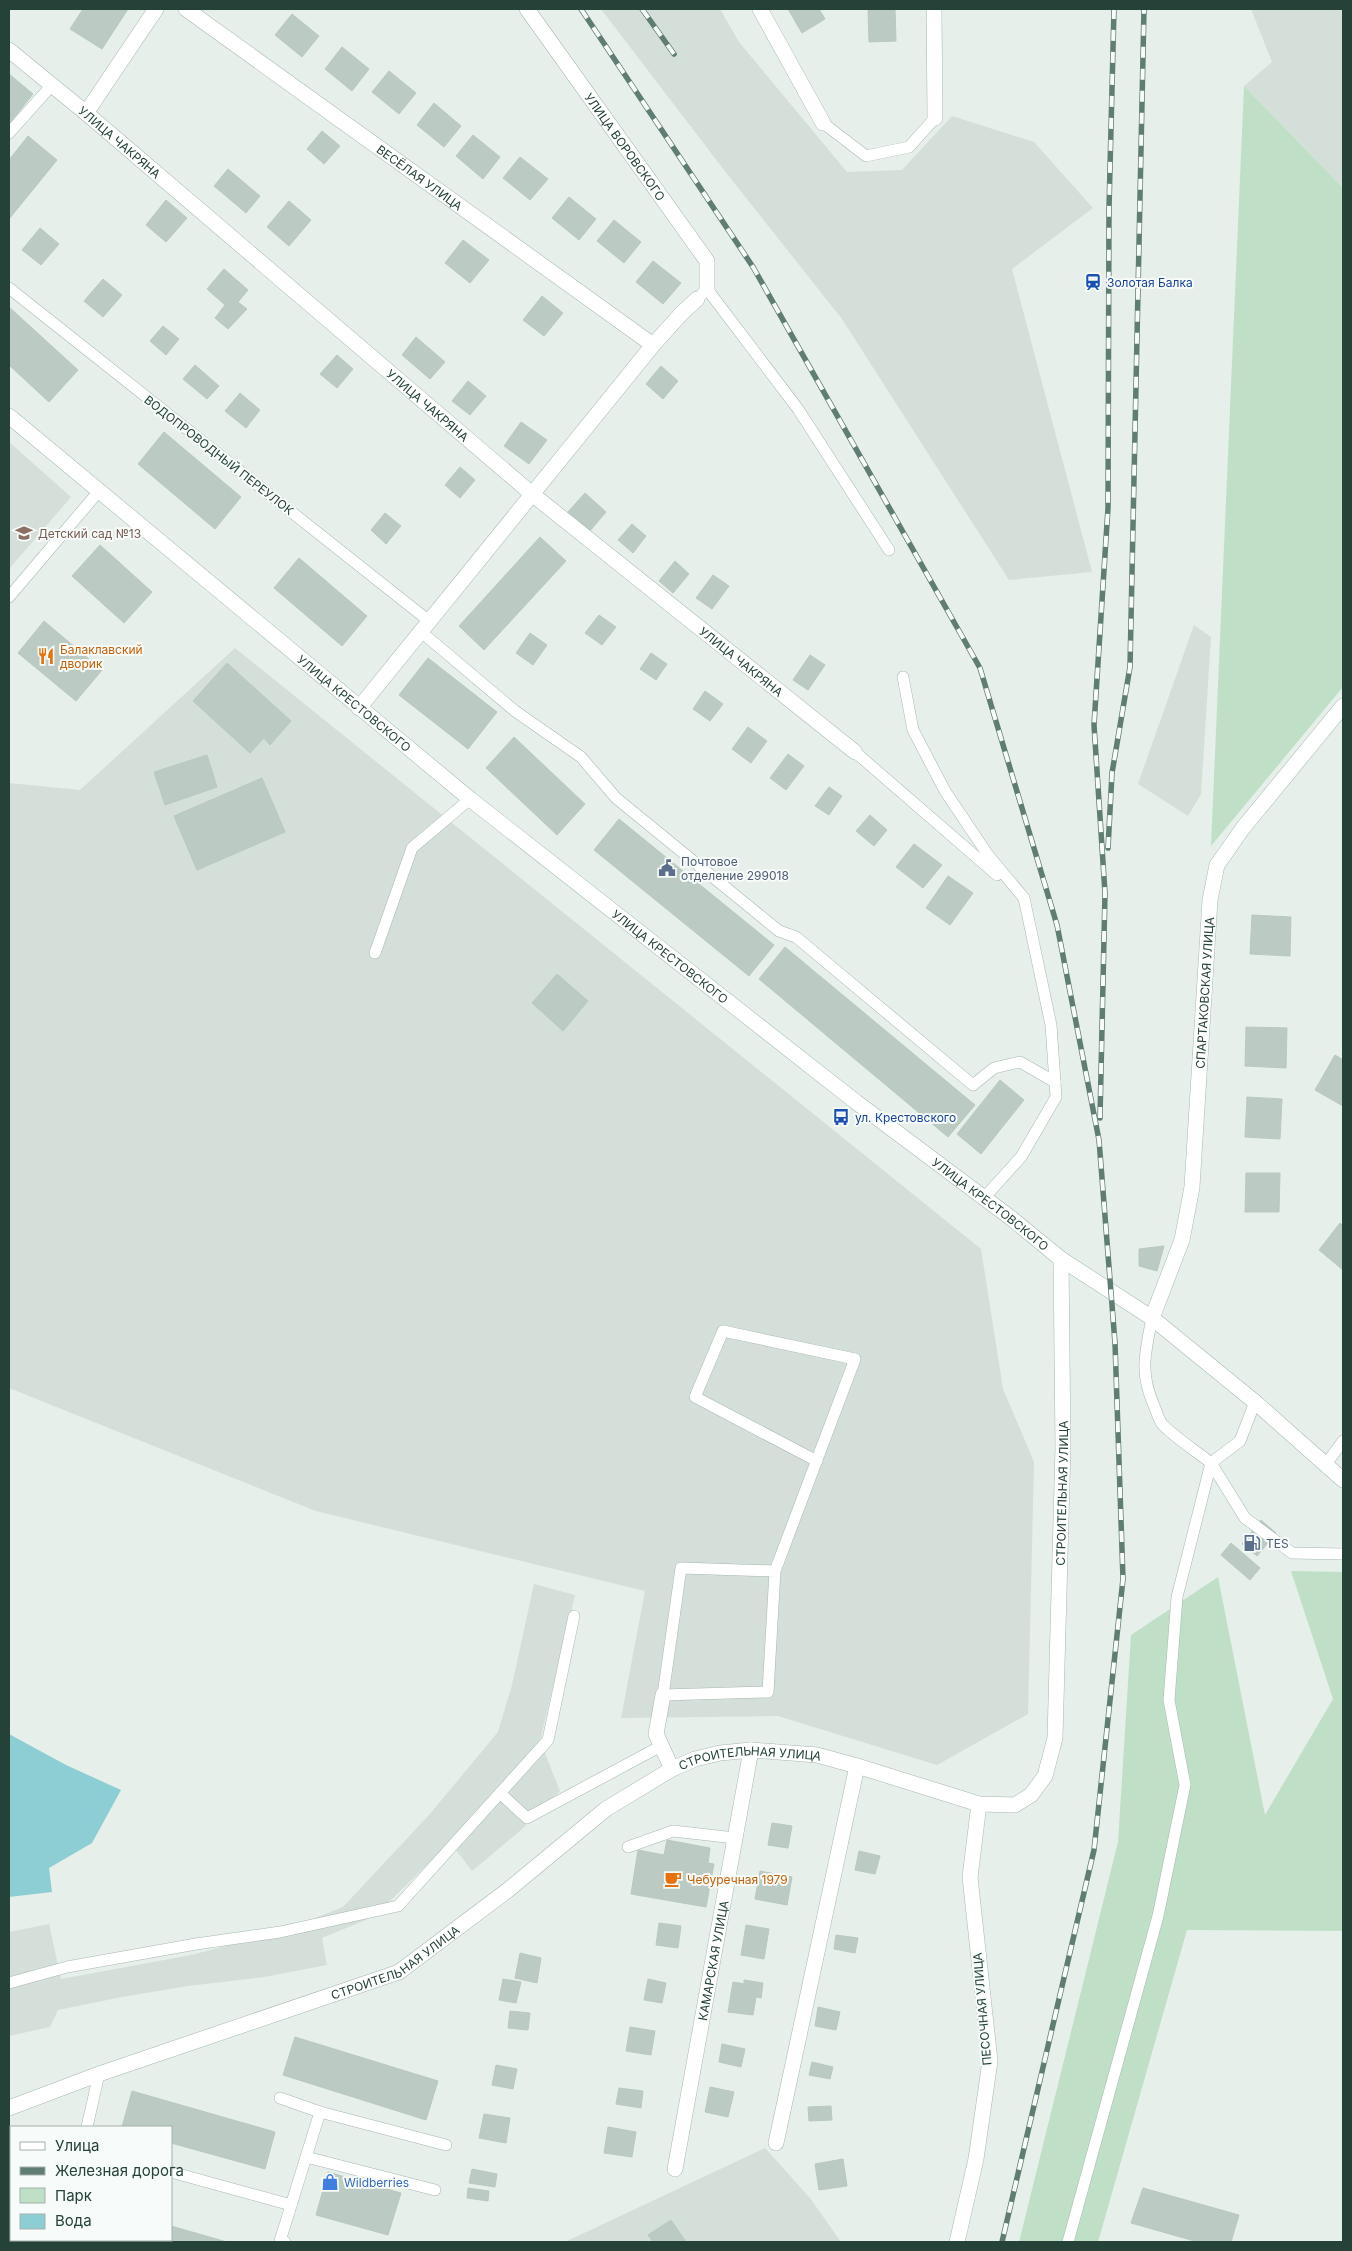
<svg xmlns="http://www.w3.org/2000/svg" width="1352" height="2251" font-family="Inter,sans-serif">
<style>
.built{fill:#d4dfd9}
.green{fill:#bfe0c6}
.water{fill:#8dced4}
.building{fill:#bbcac3;stroke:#b8c9c1}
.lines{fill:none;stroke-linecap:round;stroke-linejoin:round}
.service-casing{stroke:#a8b8b1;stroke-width:12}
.minor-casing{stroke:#a8b8b1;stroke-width:16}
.tertiary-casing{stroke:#a8b8b1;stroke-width:16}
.secondary-casing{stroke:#a4bbb1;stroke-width:16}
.service{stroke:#fff;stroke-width:11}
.minor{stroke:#fff;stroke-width:15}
.tertiary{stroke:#fff;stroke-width:15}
.secondary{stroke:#fff;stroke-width:15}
.rail-casing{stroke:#5f7d73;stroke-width:5.5}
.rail{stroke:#f7fbf9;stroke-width:4;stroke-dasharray:11;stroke-linecap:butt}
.labels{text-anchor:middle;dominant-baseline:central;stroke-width:4;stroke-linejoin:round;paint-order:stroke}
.street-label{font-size:12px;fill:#244238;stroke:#f7fbf9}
.transit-label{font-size:12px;fill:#164399;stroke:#f7fbf9;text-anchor:start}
.education-label{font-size:12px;fill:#785e54;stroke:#f7fbf9;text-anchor:start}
.food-label{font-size:12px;fill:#c56008;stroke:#f7fbf9;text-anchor:start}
.service-label{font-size:12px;fill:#4e5e75;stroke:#f7fbf9;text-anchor:start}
.shop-label{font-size:12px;fill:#366cbe;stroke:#f7fbf9;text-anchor:start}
</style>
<rect width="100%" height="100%" fill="#e6efea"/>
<!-- built -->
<g class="built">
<path d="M601 9H720L739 42 847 172 902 170 952 116 1034 142 1093 208 1012 269 1092 572 1009 580 842 319 724 170Z"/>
<path d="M1251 9H1343V188L1244 86 1272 62Z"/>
<path d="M9 442 71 497 9 569Z"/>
<path d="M1194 625 1211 637 1201 794 1188 816 1138 784Z"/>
<path d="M235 648 981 1249 1003 1389 1034 1462 1028 1714 937 1765 778 1716 621 1718 645 1591 316 1511 9 1388V783L80 790Z"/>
<path d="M534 1584 575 1595 540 1741 560 1791 521 1830 472 1871 450 1842 391 1900 368 1919 322 1938 327 1965 264 1977 188 1986 122 1997 58 2010 50 2027 9 2036V1932L49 1924 61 1979 191 1955 280 1932 343 1907 429 1815 498 1732 512 1685Z"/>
<path d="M765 2148 810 2198 841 2242H565Z"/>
</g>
<!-- green -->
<g class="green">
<path d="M1244 86 1343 188V687L1211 846Z"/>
<path d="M1291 1571 1343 1572V1931L1187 1930 1098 2242H1019L1118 1842 1131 1635 1218 1577 1265 1815 1333 1699Z"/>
</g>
<!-- water -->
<path class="water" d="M9 1734 66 1765 121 1790 92 1843 49 1868 52 1892 9 1897Z"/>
<!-- building -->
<g class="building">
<path d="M83 9H128L102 49 70 29Z"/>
<path d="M788 9H819L825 19 802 33Z"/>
<path d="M868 9H895L896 41 869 42Z"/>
<path d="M292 14 319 36 302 57 275 35Z"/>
<path d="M342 47 369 69 352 91 325 69Z"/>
<path d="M389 71 416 93 399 114 372 92Z"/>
<path d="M9 74 33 94 9 124Z"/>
<path d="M434 103 461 126 444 147 417 125Z"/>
<path d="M322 131 340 146 324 164 307 149Z"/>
<path d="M473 135 500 157 483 179 456 156Z"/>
<path d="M28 136 57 160 9 219V160Z"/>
<path d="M520 157 548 179 530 200 503 178Z"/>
<path d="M228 169 260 196 246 213 214 186Z"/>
<path d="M569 197 596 219 579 240 552 218Z"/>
<path d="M166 200 187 218 166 242 146 225Z"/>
<path d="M289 201 311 220 289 246 267 227Z"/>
<path d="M614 220 641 242 624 263 597 241Z"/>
<path d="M40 228 59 244 41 265 22 250Z"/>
<path d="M463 240 489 260 470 283 445 263Z"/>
<path d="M653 261 681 283 663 304 636 282Z"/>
<path d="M224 269 248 290 238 302 247 309 228 329 215 318 225 305 207 289Z"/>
<path d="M103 279 122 295 103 317 84 301Z"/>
<path d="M542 296 563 313 544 336 523 320Z"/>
<path d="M9 307 78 370 49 402 9 365Z"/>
<path d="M163 326 179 339 166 355 150 341Z"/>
<path d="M416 337 445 362 430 379 402 355Z"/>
<path d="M337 355 353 369 337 388 320 374Z"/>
<path d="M195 365 219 386 207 399 183 379Z"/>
<path d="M661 366 678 381 663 399 646 384Z"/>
<path d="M468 381 486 396 470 415 452 401Z"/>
<path d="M240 393 260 410 246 428 225 411Z"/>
<path d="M521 422 547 440 529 464 504 446Z"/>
<path d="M164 432 241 497 215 529 138 464Z"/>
<path d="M460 467 475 480 460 498 445 485Z"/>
<path d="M585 493 606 512 589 532 567 513Z"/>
<path d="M385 513 401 526 386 544 371 530Z"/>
<path d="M632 524 646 536 633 553 618 540Z"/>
<path d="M540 537 566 561 484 650 459 626Z"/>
<path d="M100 545 152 592 124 623 72 576Z"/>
<path d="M299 558 367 616 342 646 274 588Z"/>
<path d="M675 561 689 574 673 593 659 581Z"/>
<path d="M713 575 729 586 712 609 696 598Z"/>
<path d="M599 615 616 627 602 645 585 633Z"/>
<path d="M44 621 102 670 76 701 18 653Z"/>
<path d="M530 633 547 645 533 665 516 653Z"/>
<path d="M651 653 667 664 656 680 640 669Z"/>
<path d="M810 655 825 665 808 690 793 680Z"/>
<path d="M428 658 497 712 468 749 399 695Z"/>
<path d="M227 663 291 721 270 745 264 738 250 753 193 701Z"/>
<path d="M705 691 723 704 710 721 693 709Z"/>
<path d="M748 727 767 741 751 763 732 749Z"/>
<path d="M514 737 585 804 557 835 486 768Z"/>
<path d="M788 754 804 766 786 790 770 778Z"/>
<path d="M207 755 217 787 165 805 154 772Z"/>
<path d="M262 778 285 832 197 870 174 816Z"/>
<path d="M829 787 842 796 829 815 815 806Z"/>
<path d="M870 815 887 830 874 846 856 831Z"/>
<path d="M619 819 774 945 749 976 594 850Z"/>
<path d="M914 844 942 865 923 888 896 867Z"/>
<path d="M948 876 973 893 950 925 926 908Z"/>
<path d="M1252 915 1291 917 1290 956 1250 954Z"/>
<path d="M785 947 975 1105 948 1137 759 979Z"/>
<path d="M557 974 588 1001 563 1031 532 1003Z"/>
<path d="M1246 1027 1287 1028 1286 1068 1245 1066Z"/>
<path d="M1335 1055 1343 1060V1106L1315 1090Z"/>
<path d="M1000 1080 1024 1100 981 1154 957 1134Z"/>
<path d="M1247 1097 1282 1099 1280 1139 1245 1137Z"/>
<path d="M1246 1173H1280L1279 1212H1245Z"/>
<path d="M1340 1223 1343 1226V1270L1319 1250Z"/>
<path d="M1164 1246 1157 1271 1139 1266V1249Z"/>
<path d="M1261 1520 1276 1533 1257 1556 1242 1544Z"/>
<path d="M1231 1543 1260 1568 1250 1580 1221 1555Z"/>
<path d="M772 1823 792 1826 788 1848 768 1845Z"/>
<path d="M667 1840 710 1848 708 1863 714 1864 706 1907 631 1894 638 1850 664 1855Z"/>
<path d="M859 1851 880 1856 875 1874 855 1870Z"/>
<path d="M760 1871 792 1877 787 1905 755 1899Z"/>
<path d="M659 1923 681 1926 678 1948 656 1945Z"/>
<path d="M746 1925 769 1929 764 1959 741 1955Z"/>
<path d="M836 1935 858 1938 855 1953 834 1949Z"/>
<path d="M520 1953 541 1958 537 1983 515 1978Z"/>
<path d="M503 1979 521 1982 516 2003 499 2000Z"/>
<path d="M648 1979 666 1983 662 2003 644 2000Z"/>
<path d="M744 1980 763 1983 761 1998 756 1997 753 2015 728 2012 733 1982 744 1984Z"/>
<path d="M818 2007 840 2012 836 2030 815 2026Z"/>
<path d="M510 2011 530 2013 528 2030 508 2028Z"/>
<path d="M630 2027 655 2031 651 2055 626 2051Z"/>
<path d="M295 2037 438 2081 426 2120 283 2075Z"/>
<path d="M722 2044 745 2049 741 2067 719 2062Z"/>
<path d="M812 2062 833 2067 830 2079 809 2075Z"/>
<path d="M496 2065 517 2069 513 2089 492 2085Z"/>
<path d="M710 2087 734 2092 728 2117 705 2112Z"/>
<path d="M619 2088 643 2091 641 2108 616 2104Z"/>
<path d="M132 2091 275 2132 265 2169 171 2143V2127H122Z"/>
<path d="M831 2106 832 2120 809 2121 808 2107Z"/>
<path d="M484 2114 510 2118 506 2143 479 2138Z"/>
<path d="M608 2127 636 2132 632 2157 604 2153Z"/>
<path d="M843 2159 847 2186 819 2190 815 2164Z"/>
<path d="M472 2169 497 2174 495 2187 469 2183Z"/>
<path d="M328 2172 401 2193 388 2235 316 2215Z"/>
<path d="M468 2188 489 2191 488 2201 467 2198Z"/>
<path d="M1143 2188 1239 2215 1231 2242H1198L1131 2223Z"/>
<path d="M671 2220 686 2242H653L648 2235Z"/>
<path d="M171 2226 227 2242H89L90 2240H171Z"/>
</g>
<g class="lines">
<!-- service casing -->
<g class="service-casing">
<g id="service">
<path d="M823 123 866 156 909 147 935 118"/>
<path d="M9 133 52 85"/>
<path d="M9 288 429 621"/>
<path d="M702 294 707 289 798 409 889 550"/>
<path d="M9 597 99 491"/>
<path d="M420 631 515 711 581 757 616 798 779 931 796 937 973 1085 994 1068 1020 1062 1055 1082"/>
<path d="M903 677 913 730 945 791 988 855 1024 898 1051 1025 1056 1097 1021 1157 983 1199"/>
<path d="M855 752 997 875"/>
<path d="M375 953 412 848 470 799"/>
<path d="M1152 1318C1145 1354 1139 1373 1155 1408 1157 1413 1159 1421 1163 1425 1177 1439 1196 1451 1211 1463L1240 1441 1255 1402"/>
<path d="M1211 1463 1245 1518 1292 1553 1343 1554"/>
<path d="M1326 1464 1343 1441"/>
<path d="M775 1571 768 1692 663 1695 681 1568 775 1571 855 1359 723 1331 695 1397 817 1461"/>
<path d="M500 1793 527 1818 661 1746"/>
<path d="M628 1847 673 1831 735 1838"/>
<path d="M9 1983 67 1967 196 1944 280 1932 398 1906 548 1740 574 1616"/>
<path d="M280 2098 320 2112"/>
<path d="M87 2127 99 2074"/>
<path d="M306 2157 435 2190"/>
<path d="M171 2172 291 2205"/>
<path d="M61 2242 62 2240"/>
<path d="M285 2242 280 2241 320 2112 446 2145"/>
<path d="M1068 2242 1158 1916 1185 1785 1169 1700 1177 1597 1211 1463"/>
</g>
</g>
<!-- minor casing -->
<g class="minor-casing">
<g id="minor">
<path id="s1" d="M186 9 653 345"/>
<path id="s2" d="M527 9 707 261V289"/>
<path d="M760 9 823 123"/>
<path d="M934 9 935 118"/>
<path id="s3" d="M9 50 86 113 532 494 855 752"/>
<path d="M86 113 156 9"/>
<path d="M359 708 653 345 681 314 697 299"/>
<path d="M776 2143 857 1766"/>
<path id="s4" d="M675 2169 751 1750"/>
<path d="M957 2242 976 2159 990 2061 970 1877 979 1804"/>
</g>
</g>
<!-- tertiary casing -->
<g class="tertiary-casing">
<g id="tertiary">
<path d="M663 1695 656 1734 672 1769"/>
<path id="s5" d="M9 2108 99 2074 399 1972 508 1890 606 1809 672 1769 695 1759 720 1753 751 1750 817 1755 857 1766 979 1804 1015 1805 1031 1795 1045 1776 1055 1738 1063 1447 1061 1259"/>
</g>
</g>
<!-- secondary casing -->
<g class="secondary-casing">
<g id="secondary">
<path id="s6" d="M9 416 470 799 856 1102 1011 1218 1061 1259 1152 1318 1255 1402 1343 1480"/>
<path id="s7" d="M1152 1318 1182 1240 1192 1187 1210 900 1217 865 1243 828 1343 706"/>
</g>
</g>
<!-- service -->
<use href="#service" class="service"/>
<!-- minor -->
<use href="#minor" class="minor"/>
<!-- tertiary -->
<use href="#tertiary" class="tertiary"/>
<!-- secondary -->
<use href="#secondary" class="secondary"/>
<!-- rail casing -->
<g class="rail-casing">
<g id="rail">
<path d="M581 9 753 267 980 668 1057 925 1099 1140 1115 1343 1123 1579 1094 1850 1002 2242"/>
<path d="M642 9 674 54"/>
<path d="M1108 848 1112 773 1130 667 1144 9"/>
<path d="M1100 1118 1105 893 1094 725 1108 508 1109 208 1114 9"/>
</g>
</g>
<!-- rail -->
<use href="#rail" class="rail"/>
</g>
<!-- icons -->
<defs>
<g id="station-bare" transform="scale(1.35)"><path d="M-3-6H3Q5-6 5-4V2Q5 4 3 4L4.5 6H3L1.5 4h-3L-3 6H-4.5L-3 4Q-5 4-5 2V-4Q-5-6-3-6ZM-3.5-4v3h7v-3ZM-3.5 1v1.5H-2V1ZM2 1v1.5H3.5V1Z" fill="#1a4fb4" stroke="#f7fbf9" stroke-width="2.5" paint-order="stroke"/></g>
<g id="school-bare" transform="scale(1.35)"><path d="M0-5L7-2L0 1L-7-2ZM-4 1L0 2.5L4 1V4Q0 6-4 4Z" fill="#8d6e63" stroke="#f7fbf9" stroke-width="2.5" paint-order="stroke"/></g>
<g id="restaurant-bare" transform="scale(1.35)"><path d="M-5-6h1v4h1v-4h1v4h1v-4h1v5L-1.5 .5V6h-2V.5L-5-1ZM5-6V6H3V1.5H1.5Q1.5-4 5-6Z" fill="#e8710a" stroke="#f7fbf9" stroke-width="2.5" paint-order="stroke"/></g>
<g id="civic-bare" transform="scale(1.35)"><path d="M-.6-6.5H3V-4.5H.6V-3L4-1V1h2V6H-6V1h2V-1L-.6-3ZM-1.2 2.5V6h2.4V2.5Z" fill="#5c6f8a" stroke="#f7fbf9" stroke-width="2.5" paint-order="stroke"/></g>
<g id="bus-bare" transform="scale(1.35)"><path d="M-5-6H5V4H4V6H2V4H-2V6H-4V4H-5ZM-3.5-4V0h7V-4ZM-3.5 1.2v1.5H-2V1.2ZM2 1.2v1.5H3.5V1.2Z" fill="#1a4fb4" stroke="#f7fbf9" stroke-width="2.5" paint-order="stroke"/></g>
<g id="fuel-bare" transform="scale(1.35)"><path d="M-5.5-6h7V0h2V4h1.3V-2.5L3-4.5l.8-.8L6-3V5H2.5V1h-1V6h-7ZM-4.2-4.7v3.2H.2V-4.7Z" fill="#5c6f8a" stroke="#f7fbf9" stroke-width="2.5" paint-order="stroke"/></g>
<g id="cafe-bare" transform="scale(1.35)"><path d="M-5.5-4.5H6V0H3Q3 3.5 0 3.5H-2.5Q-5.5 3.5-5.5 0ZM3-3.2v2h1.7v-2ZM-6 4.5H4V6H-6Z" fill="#e8710a" stroke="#f7fbf9" stroke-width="2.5" paint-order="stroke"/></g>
<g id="shop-bare" transform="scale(1.35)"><path d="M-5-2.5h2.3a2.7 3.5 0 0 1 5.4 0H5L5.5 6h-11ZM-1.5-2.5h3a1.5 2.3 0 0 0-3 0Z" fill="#3f7fe0" stroke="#f7fbf9" stroke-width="2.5" paint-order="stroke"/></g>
</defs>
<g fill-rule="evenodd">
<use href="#station-bare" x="1093" y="282"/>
<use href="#school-bare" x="24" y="533"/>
<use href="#restaurant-bare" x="46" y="656"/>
<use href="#civic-bare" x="667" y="868"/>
<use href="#bus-bare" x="841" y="1117"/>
<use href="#fuel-bare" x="1252" y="1543"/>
<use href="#cafe-bare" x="673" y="1879"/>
<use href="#shop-bare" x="330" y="2182"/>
</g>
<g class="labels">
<!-- street labels -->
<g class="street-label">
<text stroke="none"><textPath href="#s3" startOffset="144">УЛИЦА ЧАКРЯНА</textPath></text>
<text stroke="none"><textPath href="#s2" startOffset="169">УЛИЦА ВОРОВСКОГО</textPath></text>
<text stroke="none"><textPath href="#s1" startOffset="288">ВЕСЁЛАЯ УЛИЦА</textPath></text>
<text stroke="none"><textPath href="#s3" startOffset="549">УЛИЦА ЧАКРЯНА</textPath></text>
<text transform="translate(219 455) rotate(38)">ВОДОПРОВОДНЫЙ ПЕРЕУЛОК</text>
<text stroke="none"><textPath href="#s3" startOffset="954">УЛИЦА ЧАКРЯНА</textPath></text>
<text stroke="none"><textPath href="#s6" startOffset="449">УЛИЦА КРЕСТОВСКОГО</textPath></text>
<text stroke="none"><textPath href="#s6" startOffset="854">УЛИЦА КРЕСТОВСКОГО</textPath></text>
<text stroke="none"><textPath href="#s7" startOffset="332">СПАРТАКОВСКАЯ УЛИЦА</textPath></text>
<text stroke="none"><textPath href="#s6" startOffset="1259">УЛИЦА КРЕСТОВСКОГО</textPath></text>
<text stroke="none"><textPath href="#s5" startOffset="1434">СТРОИТЕЛЬНАЯ УЛИЦА</textPath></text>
<text stroke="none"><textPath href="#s5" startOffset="834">СТРОИТЕЛЬНАЯ УЛИЦА</textPath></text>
<text stroke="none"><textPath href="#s5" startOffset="414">СТРОИТЕЛЬНАЯ УЛИЦА</textPath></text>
<text stroke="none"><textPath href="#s4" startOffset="212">КАМАРСКАЯ УЛИЦА</textPath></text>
<text transform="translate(982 2009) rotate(-95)">ПЕСОЧНАЯ УЛИЦА</text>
</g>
<!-- transit labels -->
<g class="transit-label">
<text x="1107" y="282">Золотая Балка</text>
<text x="855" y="1117">ул. Крестовского</text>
</g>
<!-- education labels -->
<g class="education-label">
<text x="38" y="533">Детский сад №13</text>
</g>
<!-- food labels -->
<g class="food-label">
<text x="60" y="649">Балаклавский<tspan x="60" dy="14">дворик</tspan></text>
<text x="687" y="1879">Чебуречная 1979</text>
</g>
<!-- service labels -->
<g class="service-label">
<text x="681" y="861">Почтовое<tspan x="681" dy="14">отделение 299018</tspan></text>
<text x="1266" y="1543">TES</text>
</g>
<!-- shop labels -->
<g class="shop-label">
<text x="344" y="2182">Wildberries</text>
</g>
</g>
<!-- border -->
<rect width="1352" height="2251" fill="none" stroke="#244238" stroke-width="20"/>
<!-- legend -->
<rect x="10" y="2126" width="162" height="115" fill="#f7fbf9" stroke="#a3b1ac"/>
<rect x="20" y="2142" width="25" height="8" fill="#ffffff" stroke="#a3b1ac"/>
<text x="55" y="2151" font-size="15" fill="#244238">Улица</text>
<rect x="20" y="2167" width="25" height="8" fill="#5f7d73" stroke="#a3b1ac"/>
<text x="55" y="2176" font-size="15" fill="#244238">Железная дорога</text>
<rect x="20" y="2188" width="25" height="15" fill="#bfe0c6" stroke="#a3b1ac"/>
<text x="55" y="2201" font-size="15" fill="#244238">Парк</text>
<rect x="20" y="2214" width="25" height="15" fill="#8dced4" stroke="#a3b1ac"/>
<text x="55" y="2226" font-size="15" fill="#244238">Вода</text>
</svg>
